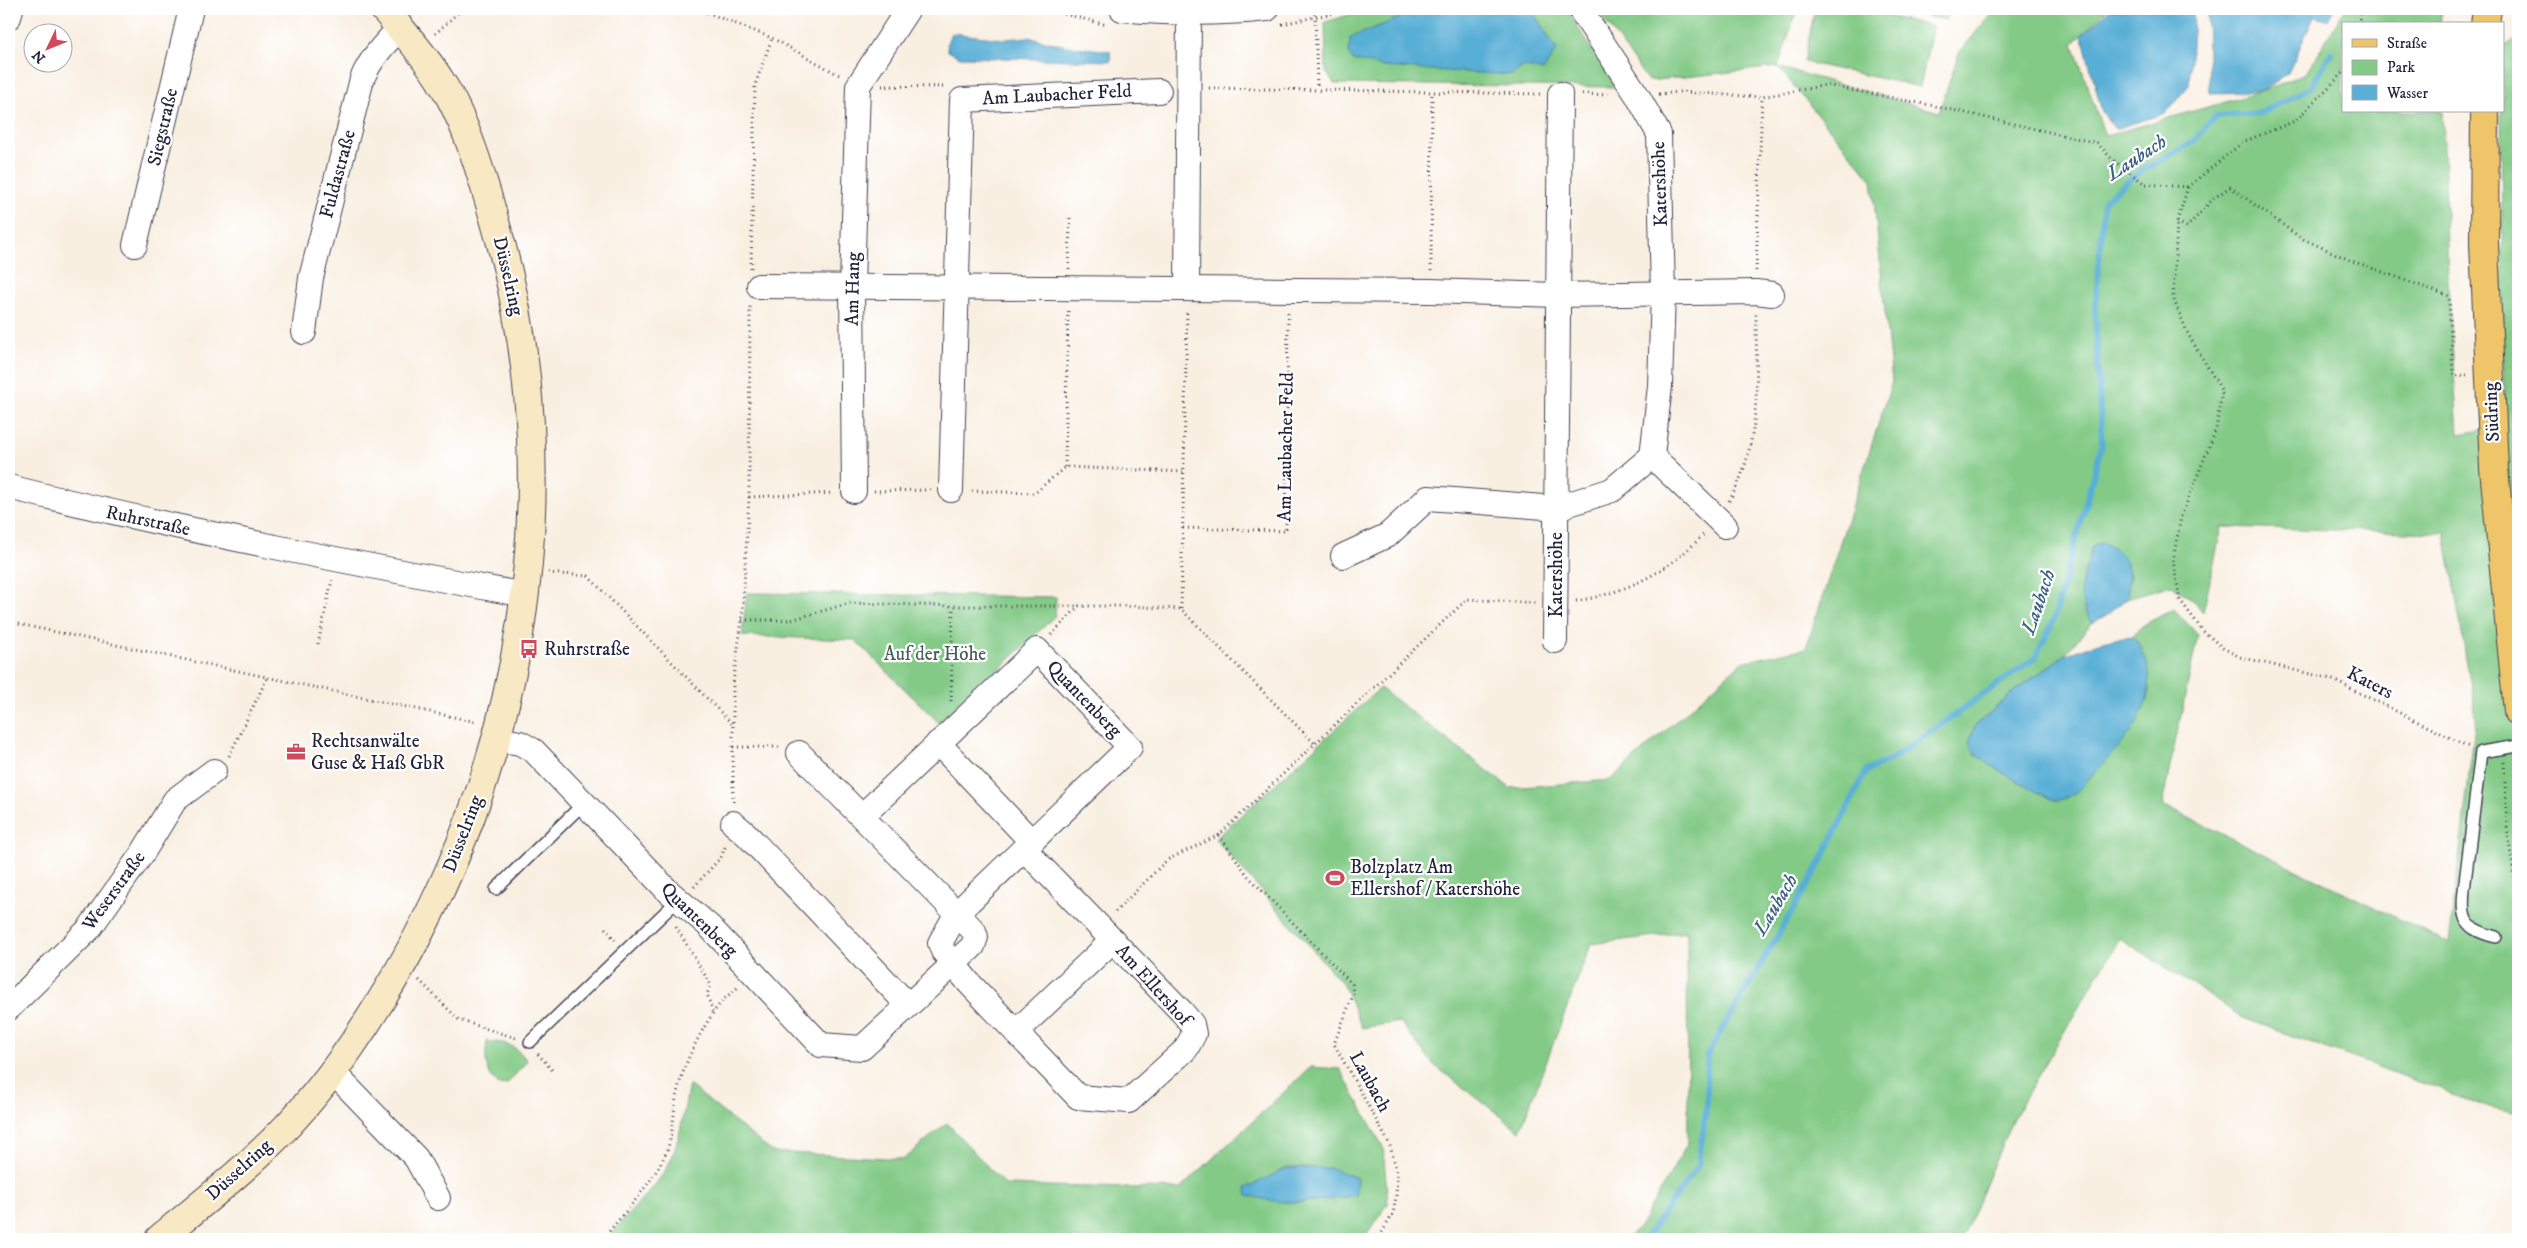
<svg xmlns="http://www.w3.org/2000/svg" width="2527" height="1248" font-family="'IM FELL DW Pica',serif">
<style>
.green{fill:#82ca86;stroke:#527660;fill-rule:evenodd}
.water{fill:#59afd6;stroke:#3e6888}
.lines{fill:none;stroke-linecap:round;stroke-linejoin:round}
.stream{stroke:#59afd6;stroke-width:6}
.lane-casing{stroke:#424154;stroke-width:14}
.street-casing{stroke:#424154;stroke-width:26}
.secondary-casing{stroke:#424154;stroke-width:30}
.primary-casing{stroke:#424154;stroke-width:30}
.path{stroke:#424154;stroke-width:3;stroke-dasharray:1 4;stroke-linecap:butt}
.lane{stroke:#fff;stroke-width:11}
.street{stroke:#fff;stroke-width:24}
.secondary{stroke:#f8e8c3;stroke-width:28}
.primary{stroke:#eec569;stroke-width:28}
.labels{text-anchor:middle;dominant-baseline:central;stroke-width:4.5;stroke-linejoin:round;paint-order:stroke}
.street-label{font-size:19px;fill:#22223b;stroke:#fff}
.poi-label{font-size:19px;fill:#22223b;stroke:#fff;text-anchor:start}
.park-label{font-size:19px;fill:#445d55;stroke:#fff}
.water-label{font-size:20px;font-style:italic;fill:#3b6181;stroke:#fff}
</style>
<rect width="100%" height="100%" fill="#fff"/>
<filter id="ink" filterUnits="userSpaceOnUse"><feTurbulence type="fractalNoise" baseFrequency=".02" numOctaves="2"/><feDisplacementMap in="SourceGraphic" scale="10" xChannelSelector="R" yChannelSelector="G"/><feConvolveMatrix kernelMatrix="1 2 1 2 8 2 1 2 1" color-interpolation-filters="sRGB"/></filter>
<filter id="wash" filterUnits="userSpaceOnUse"><feTurbulence type="fractalNoise" baseFrequency=".0096" numOctaves="4" result="noise"/><feDisplacementMap in="SourceGraphic" scale="20" xChannelSelector="R" yChannelSelector="G"/><feGaussianBlur stdDeviation="1.12" result="paint"/><feColorMatrix in="noise" values="0 0 0 0 0 0 0 0 0 0 0 0 0 0 0 0 0 1.4 0 .05"/><feComposite in="paint" operator="in"/></filter>
<g filter="url(#wash)">
<rect width="100%" height="100%" fill="#f9efe1"/>
<!-- green -->
<g class="green">
<path d="M1369 9H1566L1611 78 1613 87 1335 84 1326 72 1325 22Z"/>
<path d="M1608 9H1797L1778 67 1939 112 1959 53 1995 9H2107L2073 44 2105 136 2261 92 2306 73 2345 9H2442L2440 24H2343V111H2443L2448 282 2458 434 2504 426 2501 111H2503V46L2518 39V1113L2485 1106 2243 1018 2120 938 2013 1118 1962 1239H1626L1640 1226 1688 1143 1687 932 1591 944 1520 1131 1434 1065 1400 1022 1362 1028 1343 984 1215 839 1380 688 1510 788 1610 780 1742 662 1806 648 1892 382 1872 180 1778 67 1648 81 1601 15ZM2222 527 2445 533 2476 717 2449 943 2162 805 2198 635 2174 609 2141 626 2133 637 2143 649 2069 797 2056 800 2010 777 1975 726 2016 690 2064 655 2092 623 2083 609 2130 573 2127 598 2172 585 2193 600 2203 612Z"/>
<path d="M1815 9H1855L1933 26 1920 87 1804 62Z"/>
<path d="M1895 9H1952L1945 20Z"/>
<path d="M747 593 1056 597 1055 616 941 725 855 640 742 636Z"/>
<path d="M487 1041C507 1043 515 1044 527 1061L507 1084 499 1085C484 1072 485 1060 487 1041Z"/>
<path d="M1311 1067 1340 1069 1383 1147 1388 1204 1364 1239H609C627 1210 659 1189 672 1157 681 1135 684 1108 689 1085L772 1152 904 1159 947 1123 1005 1185 1180 1189Z"/>
</g>
<!-- water -->
<g class="water">
<path d="M1421 9H1531L1557 50 1543 71 1524 66 1512 75 1384 67 1353 60 1349 55 1350 38Z"/>
<path d="M2110 9H2190L2194 18 2189 85 2166 113 2115 129 2102 112 2082 35Z"/>
<path d="M2207 9H2334L2328 20 2314 17 2288 73 2261 92 2209 93Z"/>
<path d="M951 33 1003 39 1028 37 1067 46 1110 51 1111 61 960 57 948 51 947 43Z"/>
<path d="M2102 542C2132 556 2130 569 2127 598L2108 614 2092 623C2073 593 2083 579 2092 547Z"/>
<path d="M2133 637C2173 686 2133 736 2095 772 2088 779 2077 794 2067 798 2065 799 2059 800 2056 800 2044 798 1987 764 1976 755 1973 751 1971 746 1969 742L1975 726 2016 690 2064 655 2107 640Z"/>
<path d="M1287 1168H1331L1357 1178 1356 1195C1320 1202 1283 1207 1248 1195L1246 1188Z"/>
</g>
<g class="lines">
<!-- stream -->
<path class="stream" d="M1645 1239 1698 1166 1707 1103V1055L1817 869 1866 771 1892 759 2035 658 2053 622 2102 444 2095 310 2104 200 2144 169 2193 142 2216 116 2261 113 2310 88 2331 53"/>
</g>
</g>
<g filter="url(#ink)">
<g class="lines">
<!-- lane casing -->
<g class="lane-casing">
<g id="lane">
<path d="M496 889 584 803"/>
<path d="M2496 937C2465 929 2461 921 2464 890L2481 752 2518 746"/>
<path d="M530 1042 678 900"/>
</g>
</g>
<!-- street casing -->
<g class="street-casing">
<g id="street">
<path d="M1122 9C1171 14 1218 14 1267 9"/>
<path d="M9 17 11 9"/>
<path d="M135 245 191 9"/>
<path d="M759 286 1430 291 1557 295 1756 292 1772 294"/>
<path d="M1187 289 1189 14"/>
<path d="M304 332 311 278 362 79C371 58 384 44 400 28"/>
<path d="M1652 456 1725 526"/>
<path d="M9 487C179 530 352 563 525 595"/>
<path d="M951 490 962 100 1159 91"/>
<path d="M854 491 852 287 858 86 908 9"/>
<path d="M1343 556 1388 535 1428 498 1557 508 1612 490 1652 456 1660 386 1663 293 1659 134 1637 95 1580 9"/>
<path d="M1555 641 1560 94"/>
<path d="M496 739 520 743 534 751 667 890 709 926 821 1045 862 1048 973 946 976 937 974 931 799 753"/>
<path d="M938 743 1032 842"/>
<path d="M862 816 1037 650 1130 747 957 913 940 943 943 951 969 983 1078 1097 1129 1101 1186 1049 1194 1034 1192 1024 1182 1012 1025 850"/>
<path d="M733 823 746 834 907 1004"/>
<path d="M9 1008 89 929 142 854 175 800 214 771"/>
<path d="M1017 1031 1113 940"/>
<path d="M332 1071 416 1158 438 1198"/>
</g>
</g>
<!-- secondary casing -->
<g class="secondary-casing">
<path id="secondary" d="M159 1239C193 1211 227 1184 259 1154 305 1112 348 1054 380 1002 525 770 572 485 495 222 482 176 466 120 440 80 424 54 403 32 384 9"/>
</g>
<!-- primary casing -->
<g class="primary-casing">
<g id="primary">
<path d="M2485 24 2487 9"/>
<path d="M2485 111 2484 244 2494 469 2518 711"/>
</g>
</g>
<!-- path -->
<g class="path">
<path d="M698 9 772 38 841 76"/>
<path d="M1045 9 1107 25"/>
<path d="M1315 9 1317 89"/>
<path d="M1282 24 1353 9"/>
<path d="M2358 24 2362 9"/>
<path d="M435 34 462 9"/>
<path d="M2343 73 2295 121 2243 142 2188 187 2177 222 2173 298 2188 334 2222 391 2216 429 2181 517 2173 560 2180 600 2203 631 2223 648 2240 657 2331 679 2469 747"/>
<path d="M882 86 946 87"/>
<path d="M1209 88 1540 94"/>
<path d="M1582 94 1610 95"/>
<path d="M1659 94 1680 92 1762 97 1826 85 1935 106 2097 143 2113 160 2145 184 2188 187"/>
<path d="M2177 222 2187 227 2214 198 2230 187 2301 238 2352 261 2449 296 2453 376 2467 375"/>
<path d="M751 268 755 85 772 38"/>
<path d="M1069 269 1070 214"/>
<path d="M1431 271 1432 91"/>
<path d="M1756 271 1762 97"/>
<path d="M1065 467 1068 310"/>
<path d="M874 491 930 490"/>
<path d="M972 491 1035 493 1065 467 1183 472"/>
<path d="M749 497 833 493"/>
<path d="M1729 501C1763 443 1756 377 1756 312"/>
<path d="M1183 528 1286 531 1288 310"/>
<path d="M548 573 588 576 732 724"/>
<path d="M1576 601C1627 593 1669 571 1704 534"/>
<path d="M1181 609 1187 310"/>
<path d="M742 620H791L850 603 953 606H1079"/>
<path d="M9 622 477 722"/>
<path d="M9 629 12 623"/>
<path d="M1051 635 1079 606H1124L1181 609 1314 743"/>
<path d="M318 644 332 580"/>
<path d="M951 701 953 606"/>
<path d="M733 747H779"/>
<path d="M229 756 268 676"/>
<path d="M2504 762 2507 826 2518 906"/>
<path d="M733 802V683L742 620 749 497 750 304"/>
<path d="M1219 835 1248 876 1352 984 1353 995 1334 1044 1390 1145 1397 1174 1396 1197 1393 1214 1378 1239"/>
<path d="M694 887 721 857 726 845"/>
<path d="M1115 912 1167 860 1219 835 1467 599 1535 603"/>
<path d="M676 927 711 985 707 994 713 1013"/>
<path d="M605 928 615 940"/>
<path d="M419 980 459 1020 516 1038"/>
<path d="M538 1054 552 1070"/>
<path d="M603 1239C624 1212 649 1188 664 1157 673 1139 673 1118 676 1098 681 1069 701 1028 719 1005 724 998 732 993 738 987"/>
</g>
<!-- lane -->
<use href="#lane" class="lane"/>
<!-- street -->
<use href="#street" class="street"/>
<!-- secondary -->
<use href="#secondary" class="secondary"/>
<!-- primary -->
<use href="#primary" class="primary"/>
</g>
</g>
<!-- icons -->
<defs>
<g id="bus-bare" transform="scale(1.5)"><path d="M-5-6H5V4H4V6H2V4H-2V6H-4V4H-5ZM-3.5-4V0h7V-4ZM-3.5 1.2v1.5H-2V1.2ZM2 1.2v1.5H3.5V1.2Z" fill="#d1495b" stroke="#fff" stroke-width="2.5" paint-order="stroke"/></g>
<g id="office-bare" transform="scale(1.5)"><path d="M-6-3h4V-5.5h4V-3h4V5H-6ZM-1-4.5V-3h2v-1.5ZM-6 0V1H6V0Z" fill="#d1495b" stroke="#fff" stroke-width="2.5" paint-order="stroke"/></g>
<g id="stadium-bare" transform="scale(1.5)"><path d="M0-5a6.5 5 0 1 0 0 10a6.5 5 0 1 0 0-10ZM-3.5-1.8h7v3.6h-7Z" fill="#d1495b" stroke="#fff" stroke-width="2.5" paint-order="stroke"/></g>
</defs>
<g fill-rule="evenodd">
<use href="#bus-bare" x="529" y="649"/>
<use href="#office-bare" x="296" y="752"/>
<use href="#stadium-bare" x="1335" y="878"/>
</g>
<g class="labels">
<!-- street labels -->
<g class="street-label">
<text transform="translate(1057 95) rotate(-3)">Am Laubacher Feld</text>
<text transform="translate(163 127) rotate(-77)">Siegstraße</text>
<text transform="translate(338 174) rotate(-75)">Fuldastraße</text>
<text transform="translate(1660 184) rotate(-92)">Katershöhe</text>
<text transform="translate(508 276) rotate(77)">Düsselring</text>
<text transform="translate(853 289) rotate(-89)">Am Hang</text>
<text transform="translate(2492 412) rotate(-93)">Südring</text>
<text transform="translate(1286 447) rotate(-89)">Am Laubacher Feld</text>
<text transform="translate(148 521) rotate(12)">Ruhrstraße</text>
<text transform="translate(1556 575) rotate(-90)">Katershöhe</text>
<text transform="translate(2370 683) rotate(27)">Katers</text>
<text transform="translate(1084 699) rotate(46)">Quantenberg</text>
<text transform="translate(463 834) rotate(-69)">Düsselring</text>
<text transform="translate(114 891) rotate(-54)">Weserstraße</text>
<text transform="translate(699 920) rotate(44)">Quantenberg</text>
<text transform="translate(1153 985) rotate(48)">Am Ellershof</text>
<text transform="translate(1370 1082) rotate(61)">Laubach</text>
<text transform="translate(239 1170) rotate(-42)">Düsselring</text>
</g>
<!-- poi labels -->
<g class="poi-label">
<text x="544" y="649">Ruhrstraße</text>
<text x="311" y="741">Rechtsanwälte<tspan x="311" dy="22">Guse &amp; Haß GbR</tspan></text>
<text x="1350" y="867">Bolzplatz Am<tspan x="1350" dy="22">Ellershof / Katershöhe</tspan></text>
</g>
<!-- park labels -->
<g class="park-label">
<text x="935" y="654">Auf der Höhe</text>
</g>
<!-- water labels -->
<g class="water-label">
<text transform="translate(2137 158) rotate(-33)">Laubach</text>
<text transform="translate(2039 602) rotate(-71)">Laubach</text>
<text transform="translate(1776 905) rotate(-59)">Laubach</text>
</g>
</g>
<!-- margin -->
<rect width="2527" height="1248" fill="none" stroke="#fff" stroke-width="30"/>
<!-- legend -->
<rect x="2342" y="22" width="162" height="90" fill="#ffffff" stroke="#a7a7b1"/>
<rect x="2352" y="39" width="25" height="8" fill="#eec569" stroke="#a7a7b1"/>
<text x="2387" y="48" font-size="15" fill="#22223b">Straße</text>
<rect x="2352" y="60" width="25" height="15" fill="#82ca86" stroke="#a7a7b1"/>
<text x="2387" y="72" font-size="15" fill="#22223b">Park</text>
<rect x="2352" y="85" width="25" height="15" fill="#59afd6" stroke="#a7a7b1"/>
<text x="2387" y="98" font-size="15" fill="#22223b">Wasser</text>
<!-- north arrow -->
<g transform="translate(48 48) rotate(227)"><circle r="24" fill="#ffffff" stroke="#a7a7b1"/>
<path d="M0-4L9 19L0 12L-9 19Z" fill="#d1495b"/>
<text y="-8" font-size="14" font-weight="bold" text-anchor="middle" fill="#22223b">N</text>
</g>
</svg>
